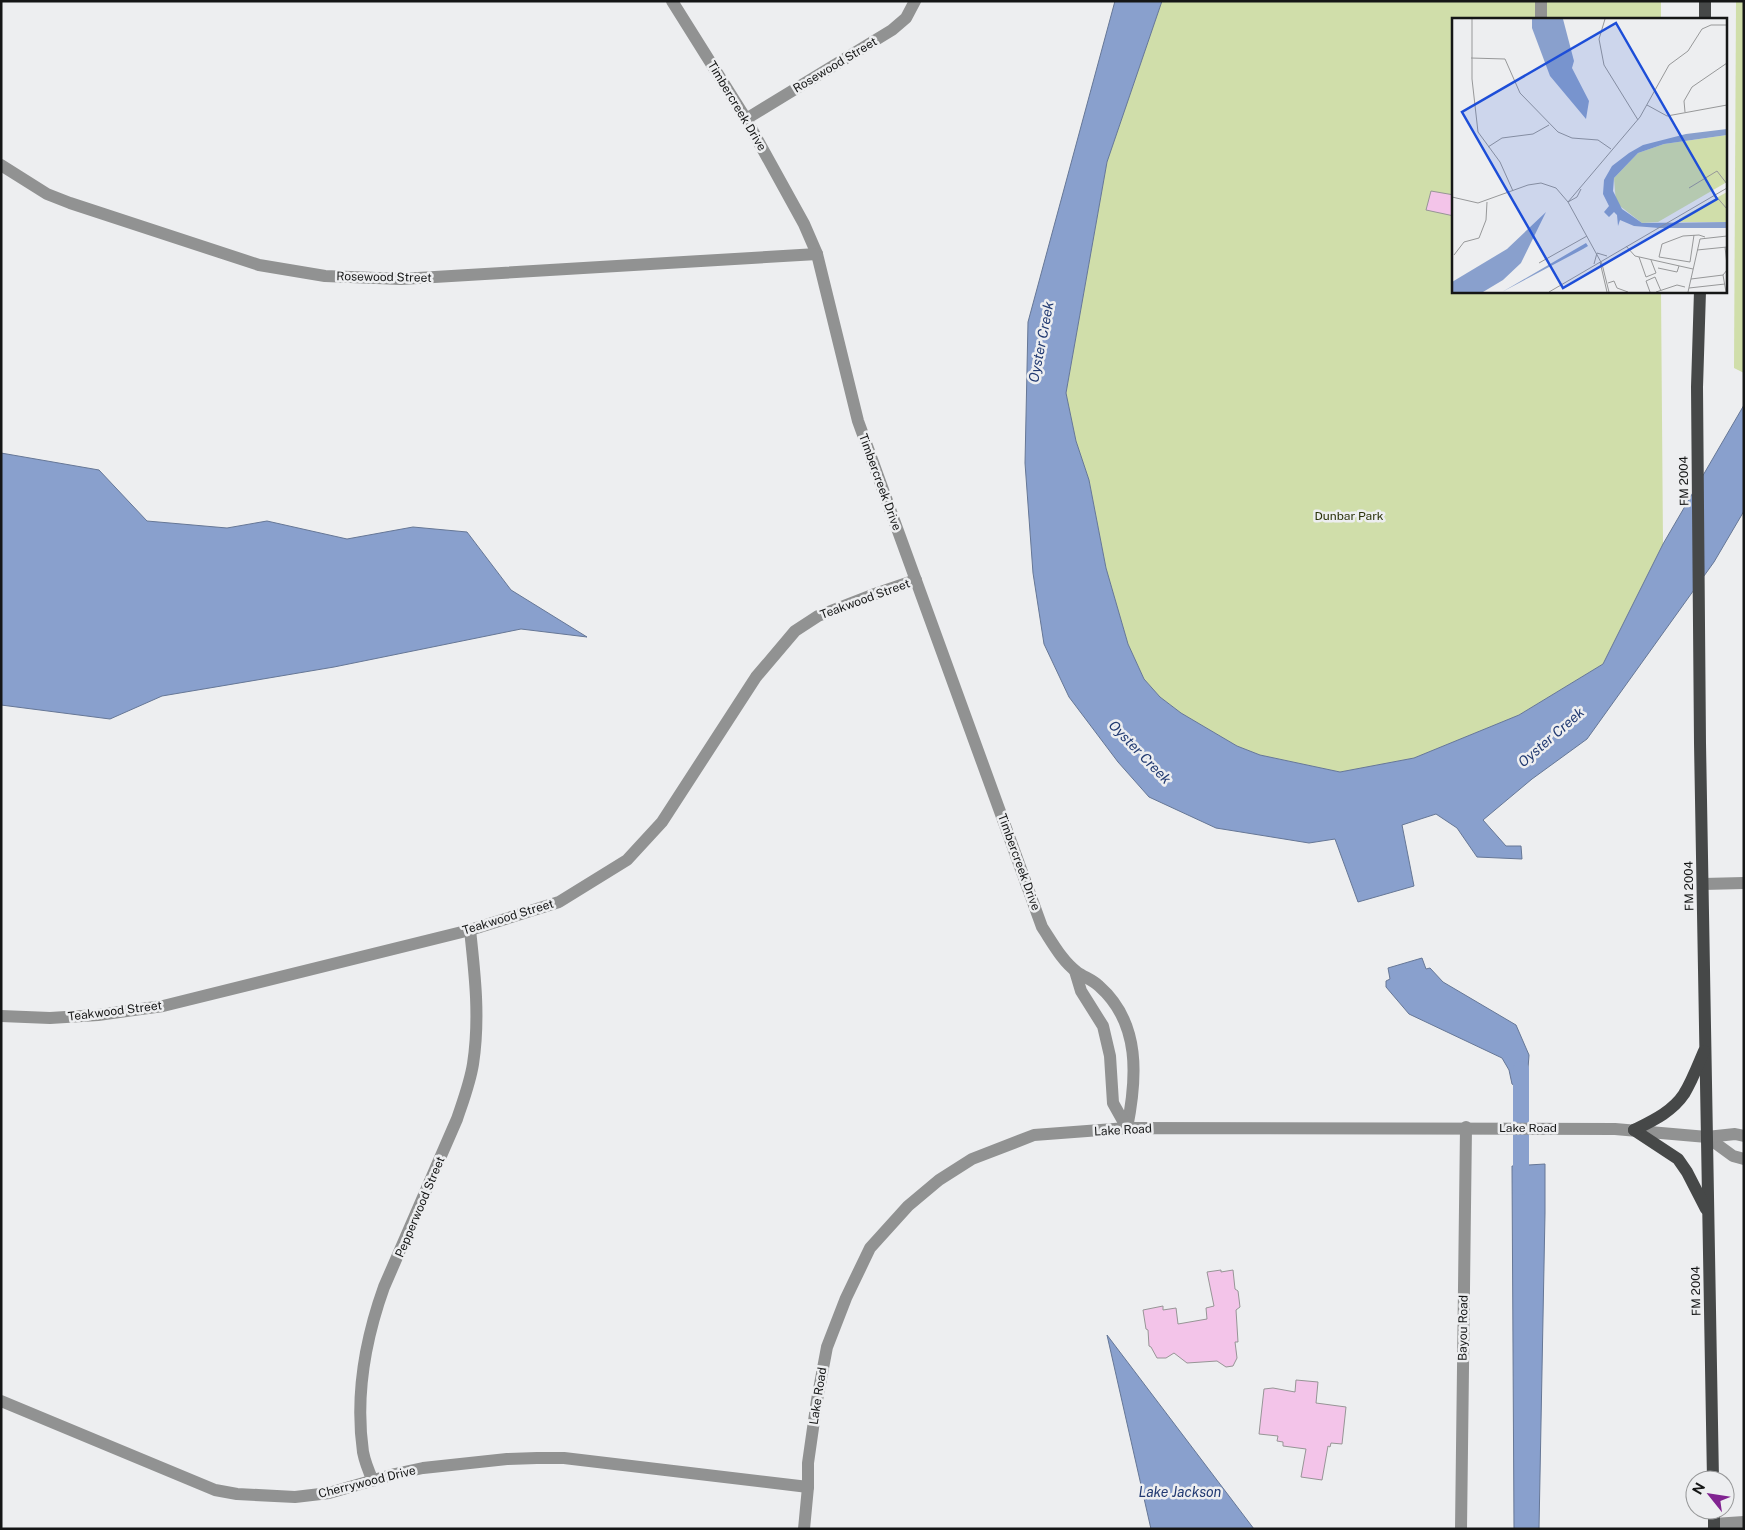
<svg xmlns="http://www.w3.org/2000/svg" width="1745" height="1530" font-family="'Public Sans',sans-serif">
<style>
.green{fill:#d0deaa}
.water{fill:#89a0cd;stroke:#667796}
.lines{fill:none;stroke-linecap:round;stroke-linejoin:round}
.canal{stroke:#89a0cd;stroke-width:16}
.building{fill:#f3c4e9;stroke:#979596}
.minor{stroke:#919292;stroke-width:12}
.major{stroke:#464848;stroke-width:12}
.labels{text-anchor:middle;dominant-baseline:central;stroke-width:5;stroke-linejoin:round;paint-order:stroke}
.street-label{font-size:12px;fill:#151616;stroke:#edeef0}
.park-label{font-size:12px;fill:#2a320a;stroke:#edeef0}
.water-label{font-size:14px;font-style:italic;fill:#203971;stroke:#edeef0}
.inset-road{fill:none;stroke:#979899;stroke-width:1}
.view{fill:#1d4ed8;fill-opacity:0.15;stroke:#1d4ed8;stroke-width:2.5}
.inset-edge{fill:none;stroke:#151616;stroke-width:2.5}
</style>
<rect width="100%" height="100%" fill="#edeef0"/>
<!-- green -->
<g class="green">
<path d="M1162 1H1661V19H1454V291H1661L1663 544 1603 664 1519 715 1414 758 1340 772 1260 755 1237 746 1181 713 1160 697 1144 679 1128 644 1106 568 1089 480 1076 441 1066 393 1107 162Z"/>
<path d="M1736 1H1744V373L1734 368Z"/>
</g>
<!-- water -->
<g class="water">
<path d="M1115 1H1162L1107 162 1066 393 1076 441 1089 480 1106 568 1128 644 1144 679 1160 697 1181 713 1237 746 1260 755 1340 772 1414 758 1519 715 1603 664 1663 544 1744 405V511L1714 562 1587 739 1532 779 1483 820 1506 846H1521L1522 859 1477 857 1457 828 1436 814 1402 825 1414 886 1358 902 1335 839 1309 843 1216 828 1149 797 1118 762 1069 697 1044 644 1033 573 1025 463 1028 322Z"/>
<path d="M1 453 99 470 147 521 227 528 267 521 347 539 413 527 467 532 511 590 587 637 521 629 334 667 162 696 110 719 1 705Z"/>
<path d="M1422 958 1426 969 1430 968 1443 982 1516 1025 1529 1055 1527 1082 1521 1090 1512 1084 1509 1070 1502 1058 1409 1014 1386 987V981L1390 979 1388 968Z"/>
<path d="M1545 1164V1213L1539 1529H1514L1512 1166Z"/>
<path d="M1107 1335 1254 1529H1151Z"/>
</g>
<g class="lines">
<!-- canal -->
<path class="canal" d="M1521 1187V1069"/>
</g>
<!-- building -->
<g class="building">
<path d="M1431 191 1454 195V216L1426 210Z"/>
<path d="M1221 1270V1272L1233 1270 1235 1289 1238 1291 1240 1307 1236 1310 1238 1342H1235L1237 1358 1233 1366 1226 1367 1217 1361 1187 1363 1174 1353 1166 1358H1157L1151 1347 1149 1346 1148 1330 1146 1329 1143 1310 1163 1306V1310L1176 1308 1178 1324 1207 1319 1206 1308 1214 1306 1207 1272Z"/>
<path d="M1296 1380 1318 1382 1316 1403 1346 1407 1342 1444 1331 1443 1330 1447 1328 1446 1322 1480 1301 1477 1306 1449 1283 1446V1442L1277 1441 1278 1436 1259 1434 1264 1389 1273 1388 1295 1392Z"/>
</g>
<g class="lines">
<!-- minor -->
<g class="minor">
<path d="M672 1 746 119 804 224 817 254 858 421 1042 927C1052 942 1062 961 1077 972 1084 977 1093 980 1099 986 1141 1023 1137 1078 1127 1128"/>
<path d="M1541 1V19"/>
<path d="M746 119 892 30 906 18 915 1"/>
<path d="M1 165 47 194 70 203 259 265 325 276 401 279 817 254"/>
<path d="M1703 884 1744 883"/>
<path d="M1075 971 1081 991 1103 1026 1110 1056 1113 1103 1127 1128"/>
<path d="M1 1016 50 1018 98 1015 163 1006 470 930 559 902 627 860 662 822 756 677 795 631 818 616 872 595 916 580"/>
<path d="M1707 1137 1733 1156 1744 1159"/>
<path d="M1 1401 215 1490 237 1494 295 1497 329 1493 395 1474 423 1468 507 1459 537 1458H564L808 1487"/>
<path d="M373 1481C369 1472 365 1462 363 1452 355 1396 365 1340 384 1287L457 1119C463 1101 470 1083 473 1064 480 1019 475 975 470 930"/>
<path d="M1714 1524 1744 1522"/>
<path d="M804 1529 808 1487V1463L817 1400 827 1347 846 1298 870 1248 908 1206 939 1180 972 1159 1034 1135 1127 1128 1615 1129 1707 1137 1735 1134 1744 1136"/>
<path d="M1461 1529 1466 1127"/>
</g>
<!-- major -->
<g class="major">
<path d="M1705 19V1"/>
<path d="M1700 291 1697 387 1700 743 1713 1480"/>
<path d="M1634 1130 1678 1159 1687 1172 1706 1209"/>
<path d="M1634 1130C1652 1121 1672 1112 1684 1094 1692 1081 1698 1065 1704 1051"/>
<path d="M1714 1510V1529"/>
</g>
</g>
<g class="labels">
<!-- street labels -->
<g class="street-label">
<text transform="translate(835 65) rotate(-31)">Rosewood Street</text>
<text transform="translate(737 106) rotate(59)">Timbercreek Drive</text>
<text transform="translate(384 277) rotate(1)">Rosewood Street</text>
<text transform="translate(1684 481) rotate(-91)">FM 2004</text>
<text transform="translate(880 482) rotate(70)">Timbercreek Drive</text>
<text transform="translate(865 599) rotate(-20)">Teakwood Street</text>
<text transform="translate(1019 862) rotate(70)">Timbercreek Drive</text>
<text transform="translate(1689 886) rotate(-91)">FM 2004</text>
<text transform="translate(508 917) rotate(-17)">Teakwood Street</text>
<text transform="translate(115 1011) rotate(-7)">Teakwood Street</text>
<text x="1528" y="1128">Lake Road</text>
<text transform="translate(1123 1130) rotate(-3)">Lake Road</text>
<text transform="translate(420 1207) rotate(-67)">Pepperwood Street</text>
<text transform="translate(1696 1291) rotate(-91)">FM 2004</text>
<text transform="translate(1463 1328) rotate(-89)">Bayou Road</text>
<text transform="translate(818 1396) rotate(-81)">Lake Road</text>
<text transform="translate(367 1482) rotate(-14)">Cherrywood Drive</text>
</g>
<!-- park labels -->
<g class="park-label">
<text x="1349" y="516">Dunbar Park</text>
</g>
<!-- water labels -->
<g class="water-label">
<text transform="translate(1041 342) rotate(-79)">Oyster Creek</text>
<text transform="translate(1551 737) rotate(-41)">Oyster Creek</text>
<text transform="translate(1140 752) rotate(46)">Oyster Creek</text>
<text x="1180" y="1492">Lake Jackson</text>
</g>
</g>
<!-- overview -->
<g transform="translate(1452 18)">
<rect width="275" height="275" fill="#edeef0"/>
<path d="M275 117V164L206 204 190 205 164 185 162 160 186 135 212 126ZM275 174V204H228L227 201Z" fill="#d0deaa"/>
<path d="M80 1H111L122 43 120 50 137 83 134 101 98 58 80 10ZM275 111V117L212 126 186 135 162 160 161 173 170 191 190 205 275 204V210H207L182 208 168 202 166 208 165 197 162 194 157 199 152 194 157 188 151 176 152 162 160 148 177 135 191 127 234 116ZM94 194 69 245 51 262 31 274H0V264L55 231ZM134 225 136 228 131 231 50 274Z" fill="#89a0cd"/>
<path class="inset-road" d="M20 1V61L26 114 48 144 61 173M153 1 147 21 152 47 186 102M19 40 53 41 68 75 106 114 120 120 146 122 159 131M195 87 215 98 275 87M233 94 232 83 240 69 275 45M36 129 50 120 81 116 97 107M237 170 265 153 275 166M263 177 275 191M0 179 26 185 76 167 89 165 104 170 116 184 150 246 157 274M116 184 188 99 217 47 236 33 250 11 259 7H275M116 184 125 179 129 171M242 217 238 244 207 239 210 226 231 218 247 217 253 219M174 228 183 238 241 251M273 229 275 247M245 232 275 229M2 237 12 224 27 220 34 202 35 184M187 239 194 259 204 255 199 242M148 244 155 274M87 245 135 218M142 246 145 235 155 238M206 250 225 254 227 248M239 261 271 257M156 265 162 263 165 270 176 274M237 270 273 266M97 274 275 170M198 274 194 263 203 259 209 273M204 274 225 267 233 269M236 274 248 221 275 218M274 274 271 257 275 252"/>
<path class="view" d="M164 5 265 181 111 270 10 94Z"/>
<rect width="275" height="275" class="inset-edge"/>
</g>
<!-- border -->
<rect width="1745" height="1530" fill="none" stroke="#151616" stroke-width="5"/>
<!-- north arrow -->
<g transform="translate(1710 1495) rotate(300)"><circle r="24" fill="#edeef0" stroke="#979899"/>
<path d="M0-4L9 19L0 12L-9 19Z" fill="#812491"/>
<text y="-8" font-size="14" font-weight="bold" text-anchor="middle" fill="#151616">N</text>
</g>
</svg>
